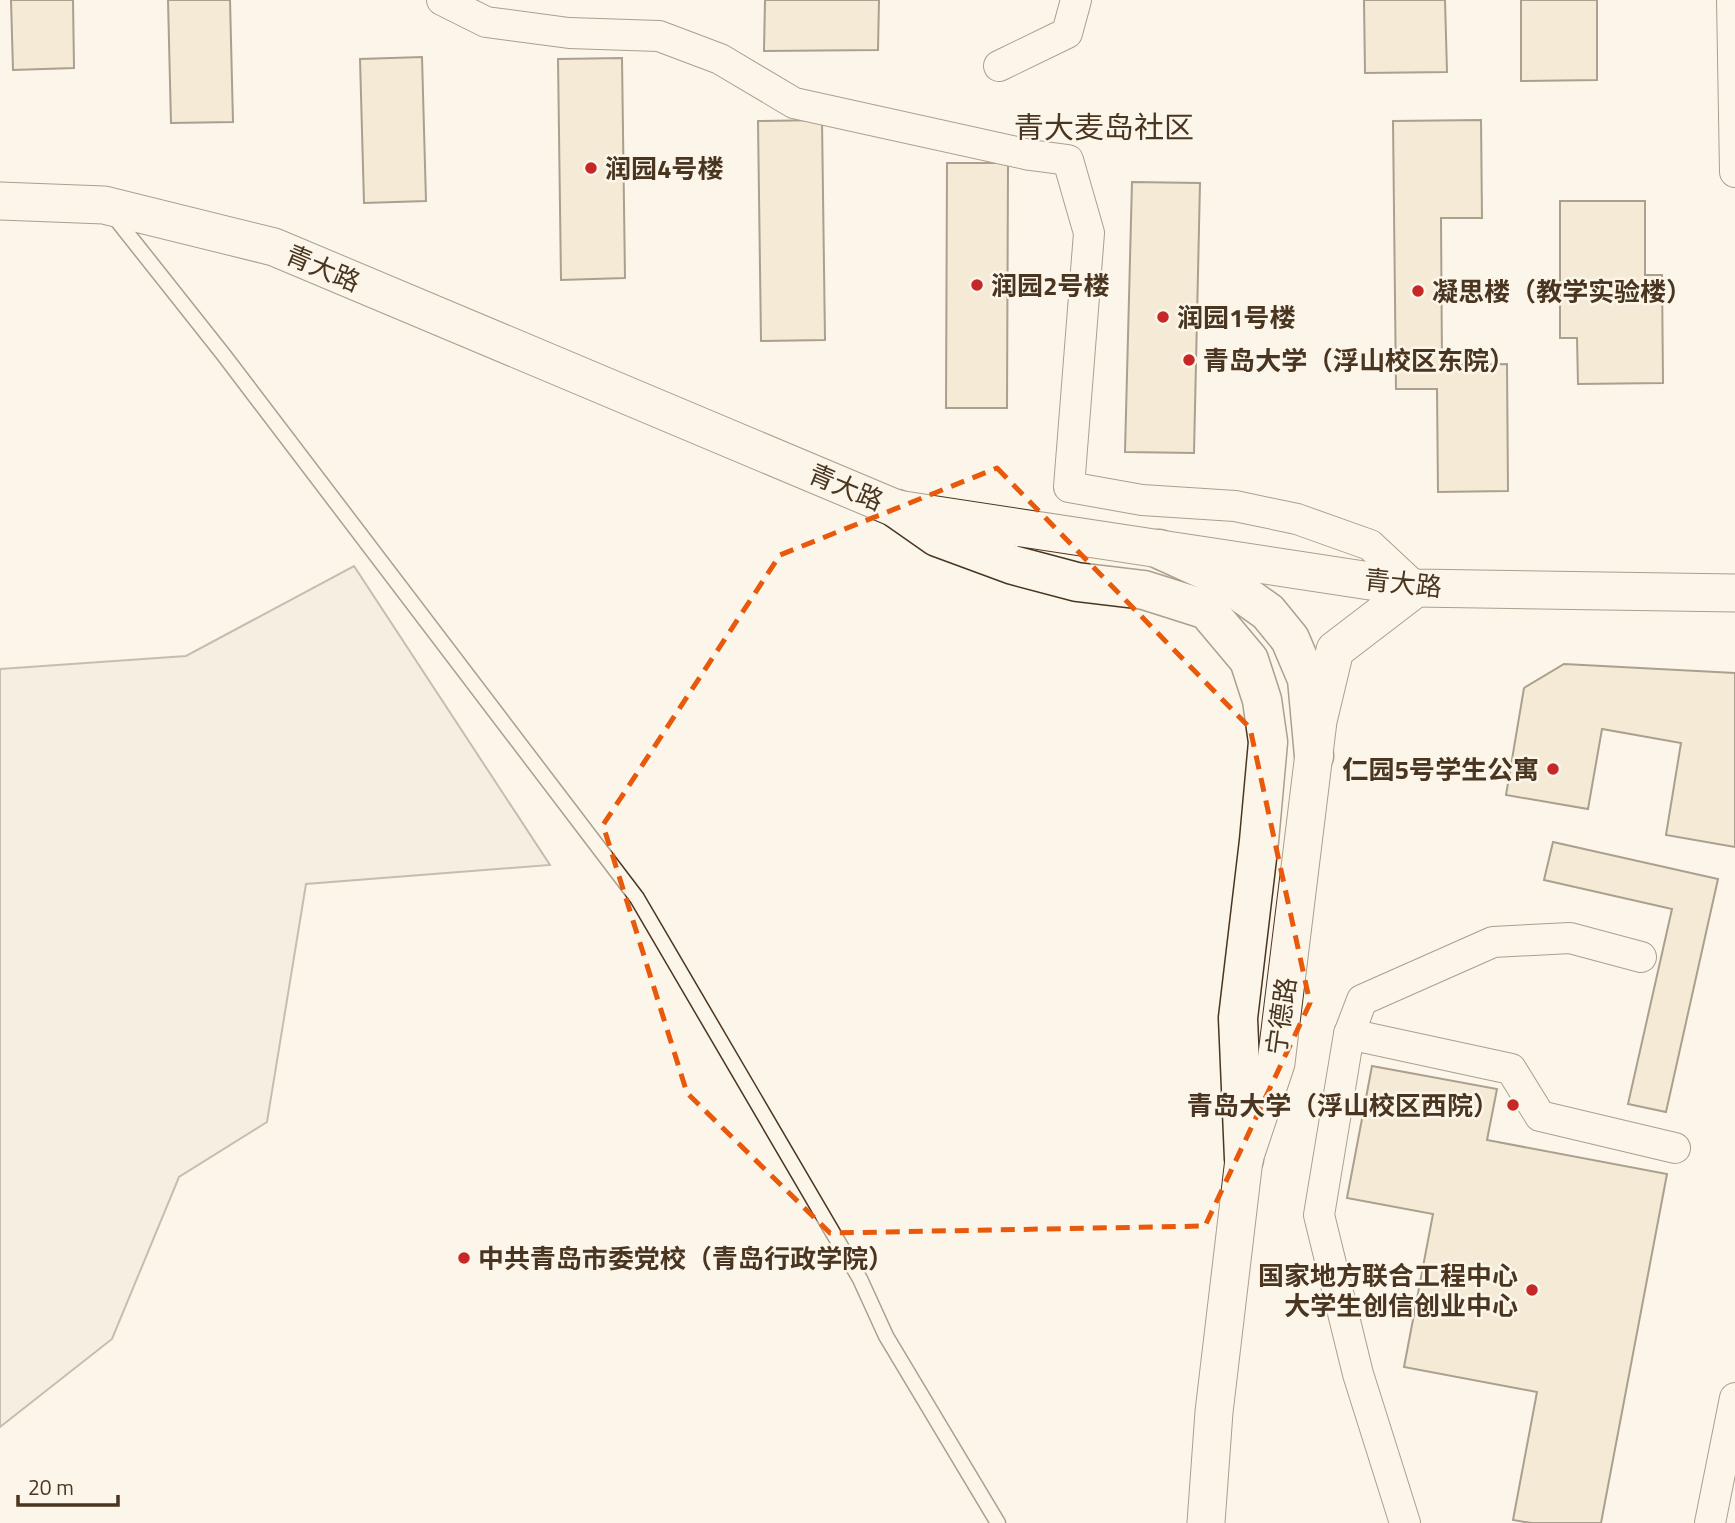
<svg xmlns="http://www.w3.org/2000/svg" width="1735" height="1523" font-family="'Titillium Web','Noto Sans SC',sans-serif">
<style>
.green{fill:#ede6d9;stroke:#887966;stroke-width:2}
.building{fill:#ecdcbc;stroke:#4a3520;stroke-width:2}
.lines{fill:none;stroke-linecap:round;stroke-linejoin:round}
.service-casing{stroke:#4a3520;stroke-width:17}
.minor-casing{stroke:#4a3520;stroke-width:32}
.tertiary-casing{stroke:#4a3520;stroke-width:39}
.secondary-casing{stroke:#4a3520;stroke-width:41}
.service{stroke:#fbf6e9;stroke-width:14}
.minor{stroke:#fbf6e9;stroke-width:30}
.tertiary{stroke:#fbf6e9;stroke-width:37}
.secondary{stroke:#fbf6e9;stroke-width:38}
.marked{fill:none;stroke:#e8590c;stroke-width:5;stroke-dasharray:14 9;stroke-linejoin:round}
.poi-dot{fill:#c62828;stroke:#fbf6e9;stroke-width:2.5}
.labels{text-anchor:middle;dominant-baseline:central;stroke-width:5;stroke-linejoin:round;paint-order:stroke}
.poi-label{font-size:26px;font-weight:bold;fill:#4a3520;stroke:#fbf6e9;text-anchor:start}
.street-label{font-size:26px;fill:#4a3520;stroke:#fbf6e9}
.quarter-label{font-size:30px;fill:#4a3520;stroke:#fbf6e9}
</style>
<rect width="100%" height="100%" fill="#fbf6e9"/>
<!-- green -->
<path class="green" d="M354 566 550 865 306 884 267 1122 179 1177 112 1339 0 1427V669L186 656Z"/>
<!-- building -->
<g class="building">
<path d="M11 0H73L74 68 13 70Z"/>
<path d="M168 0H230L233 122 171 123Z"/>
<path d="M765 0H879L878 50 764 51Z"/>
<path d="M1364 0H1445L1447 72 1365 73Z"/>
<path d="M1521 0H1597V80L1521 81Z"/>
<path d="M422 57 426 201 364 203 360 59Z"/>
<path d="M622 58 625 278 561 280 558 59Z"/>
<path d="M822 120 825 340 761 341 758 121Z"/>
<path d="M1481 120 1482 218H1441L1442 365 1507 364 1508 491 1438 492 1437 389H1396L1393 121Z"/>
<path d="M947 163H1008L1007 408H946Z"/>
<path d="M1132 182 1200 183 1194 453 1125 452Z"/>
<path d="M1560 201H1645V275H1662L1663 383 1578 384 1577 338H1560Z"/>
<path d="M1564 664 1735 673V847L1666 835 1681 743 1602 729 1588 809 1506 795 1524 688Z"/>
<path d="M1553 842 1718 879 1666 1112 1628 1104 1672 909 1544 880Z"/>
<path d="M1372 1066 1497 1089 1487 1140 1667 1174 1601 1523H1531L1513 1520 1537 1392 1404 1367 1433 1214 1347 1198Z"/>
</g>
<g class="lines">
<!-- service casing -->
<g class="service-casing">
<path id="service" d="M112 214 223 354 637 898 860 1279 886 1336 998 1523"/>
</g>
<!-- minor casing -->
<g class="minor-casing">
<g id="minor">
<path d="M442 0 486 22 569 33 659 36 720 59 794 103 1030 155 1068 160 1089 233 1069 487 1142 500 1235 506 1297 519 1370 545 1416 588"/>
<path d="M1732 0 1735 172"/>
<path d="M999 66 1067 33 1076 0"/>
<path d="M1349 1034 1362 1000 1493 942 1570 938 1641 957"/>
<path d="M1405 1523 1358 1374 1319 1215 1349 1034 1511 1069 1540 1116 1675 1148"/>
<path d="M1710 1523 1735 1398"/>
</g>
</g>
<!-- tertiary casing -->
<g class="tertiary-casing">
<g id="tertiary">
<path d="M0 201 104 205 274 247 897 509 1416 588 1735 593"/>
<path d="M1206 1523 1214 1412 1244 1159 1276 1063 1318 721 1335 650 1416 588"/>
</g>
</g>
<!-- secondary casing -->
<g class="secondary-casing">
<g id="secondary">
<path d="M897 509 937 537 1013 565 1077 582 1144 590 1207 610 1249 660 1262 700 1268 742 1259 841 1238 1018 1244 1159"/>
<path d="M1159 549 1216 575 1268 612 1290 639 1307 679 1314 756"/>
</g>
</g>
<!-- service -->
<use href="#service" class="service"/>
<!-- minor -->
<use href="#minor" class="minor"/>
<!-- tertiary -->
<use href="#tertiary" class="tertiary"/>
<!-- secondary -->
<use href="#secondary" class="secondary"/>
</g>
<!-- marked area -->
<path d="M0 0H1735V1523H0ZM997 468 1250 728 1310 1003 1205 1226 830 1233 687 1093 603 825 780 555Z" fill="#fbf6e9" fill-opacity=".55" fill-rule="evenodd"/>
<path class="marked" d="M997 468 1250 728 1310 1003 1205 1226 830 1233 687 1093 603 825 780 555Z"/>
<!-- markers -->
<g class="poi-dot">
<circle cx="591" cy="168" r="7"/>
<circle cx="977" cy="285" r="7"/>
<circle cx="1418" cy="291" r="7"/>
<circle cx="1163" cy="317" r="7"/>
<circle cx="1189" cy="360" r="7"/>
<circle cx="1553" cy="769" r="7"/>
<circle cx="1513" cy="1105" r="7"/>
<circle cx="464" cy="1258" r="7"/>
<circle cx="1532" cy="1290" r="7"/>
</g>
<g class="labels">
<!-- poi labels -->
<g class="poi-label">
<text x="605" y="168">润园4号楼</text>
<text x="991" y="285">润园2号楼</text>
<text x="1432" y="291">凝思楼（教学实验楼）</text>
<text x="1177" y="317">润园1号楼</text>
<text x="1203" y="360">青岛大学（浮山校区东院）</text>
<text x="1539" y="769" text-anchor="end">仁园5号学生公寓</text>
<text x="1499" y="1105" text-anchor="end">青岛大学（浮山校区西院）</text>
<text x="478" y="1258">中共青岛市委党校（青岛行政学院）</text>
<text x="1518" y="1275" text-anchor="end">国家地方联合工程中心<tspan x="1518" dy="30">大学生创信创业中心</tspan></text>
</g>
<!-- street labels -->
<g class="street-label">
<text transform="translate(323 268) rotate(23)">青大路</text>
<text transform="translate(846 487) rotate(23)">青大路</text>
<text transform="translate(1403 583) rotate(6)">青大路</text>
<text transform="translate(1281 1016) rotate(-82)">宁德路</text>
</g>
<!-- quarter labels -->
<g class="quarter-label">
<text x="1104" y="127">青大麦岛社区</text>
</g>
</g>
<!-- scale -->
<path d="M18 1495v10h100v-10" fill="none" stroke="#4a3520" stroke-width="3.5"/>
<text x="28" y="1495" font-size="21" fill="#4a3520" stroke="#fbf6e9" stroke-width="5" paint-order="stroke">20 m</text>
</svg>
